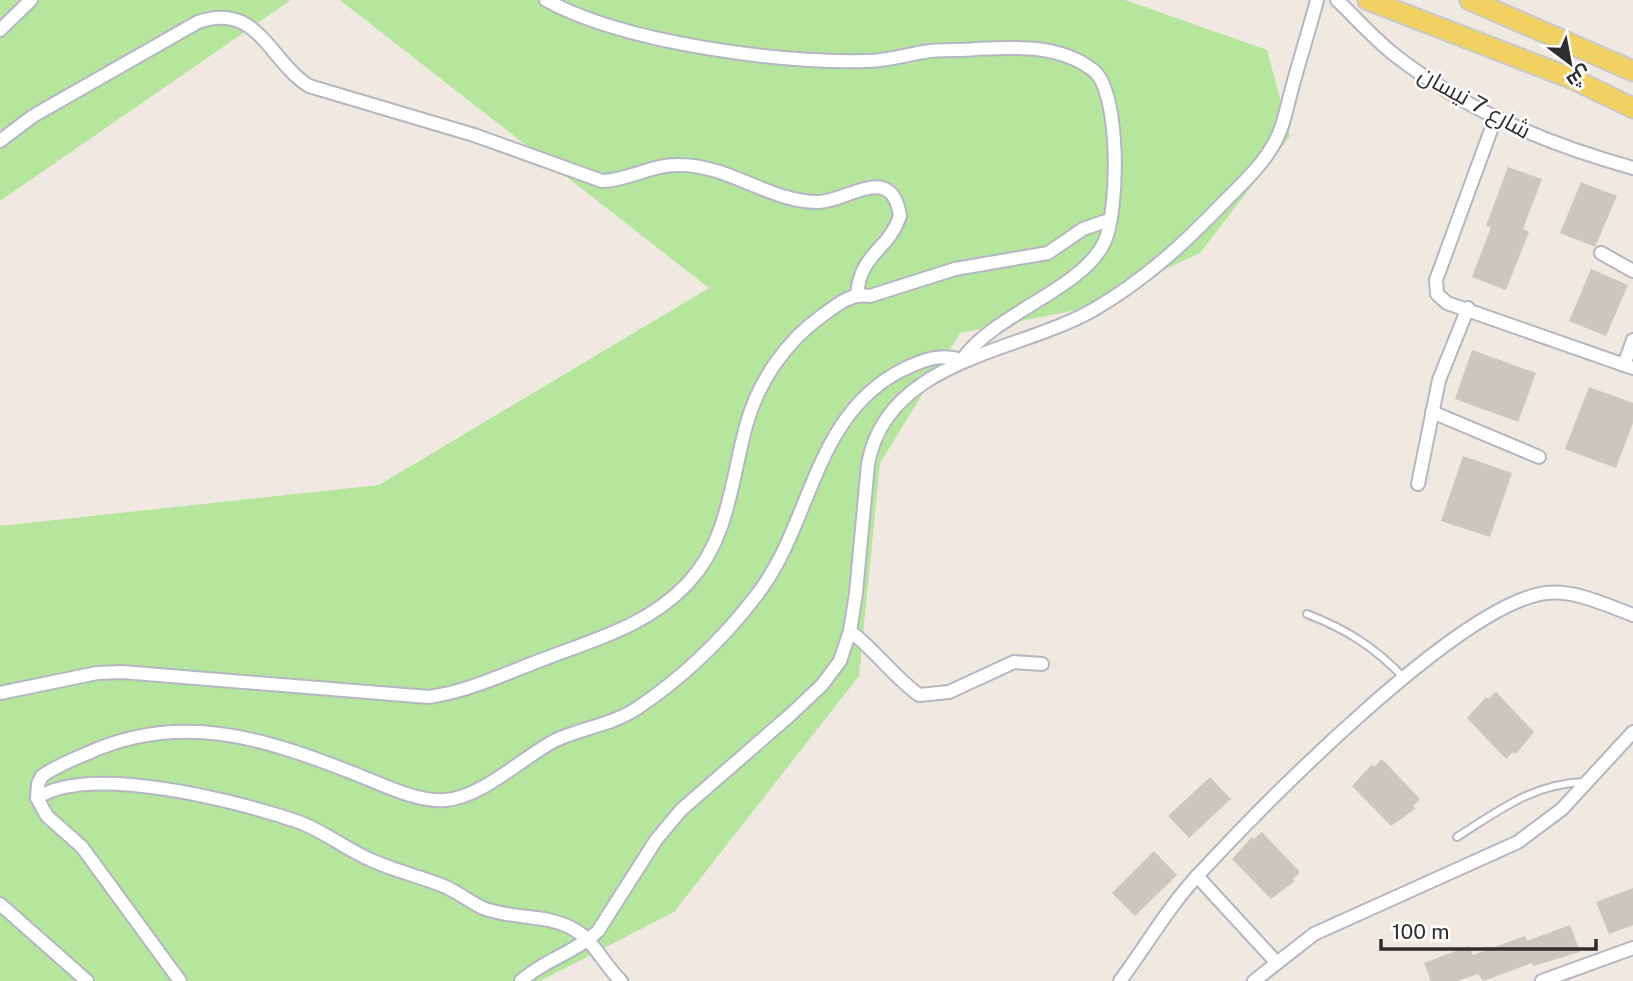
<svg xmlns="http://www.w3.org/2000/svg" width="1633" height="981" font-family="'Public Sans',Cairo,sans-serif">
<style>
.green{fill:#b6e59e}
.building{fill:#cbc7bf}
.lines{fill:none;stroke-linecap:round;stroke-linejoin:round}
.service-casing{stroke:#b4b7c1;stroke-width:10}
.minor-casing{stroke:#b4b7c1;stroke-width:16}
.primary-casing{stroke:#c9c9c9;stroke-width:23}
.service{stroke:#fff;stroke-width:6}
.minor{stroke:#fff;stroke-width:12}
.primary{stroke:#f2d163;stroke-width:19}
.labels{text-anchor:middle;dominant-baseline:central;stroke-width:5;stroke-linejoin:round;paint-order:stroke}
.street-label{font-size:23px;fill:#2e2e2e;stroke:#fff}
</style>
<rect width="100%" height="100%" fill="#efe9e1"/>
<!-- green -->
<g class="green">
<path d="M0 0H291L0 201Z"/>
<path d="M340 0H1125L1267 50 1290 136 1200 253 1076 310 960 333 880 463 859 676 674 912 540 981H0V526L379 485 709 288Z"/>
</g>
<!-- building -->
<g class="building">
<path d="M1508 167 1542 179 1523 229 1529 232 1506 290 1472 277 1491 227 1486 226Z"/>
<path d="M1581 182 1617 196 1595 247 1560 233Z"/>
<path d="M1591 269 1628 285 1606 336 1569 321Z"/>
<path d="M1472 350 1536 373 1518 422 1455 399Z"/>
<path d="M1589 387 1633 403V423L1616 468 1565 449Z"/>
<path d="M1463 456 1512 473 1490 537 1441 521Z"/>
<path d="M1496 692 1534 732 1516 754 1513 752 1506 759 1467 718 1486 697 1488 699Z"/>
<path d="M1382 759 1420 799 1413 806 1415 809 1391 826 1352 786 1372 764 1374 767Z"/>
<path d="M1210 777 1231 799 1189 838 1168 816Z"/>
<path d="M1262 832 1300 872 1293 879 1295 881 1271 899 1232 859 1252 837 1254 839Z"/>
<path d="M1154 851 1177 875 1135 916 1112 893Z"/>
<path d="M1633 888V925L1609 934 1596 902Z"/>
<path d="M1570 925 1580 952 1533 966 1532 963 1483 981 1478 974 1458 981H1431L1424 963 1469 946 1473 955 1525 936 1527 941Z"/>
</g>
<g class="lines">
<!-- service casing -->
<g class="service-casing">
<g id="service">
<path d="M1307 614C1346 629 1376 648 1404 678"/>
<path d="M1457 837C1500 810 1532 784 1584 782"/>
</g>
</g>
<!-- minor casing -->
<g class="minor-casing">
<g id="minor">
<path d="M546 0C624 43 778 63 866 61 886 61 905 55 924 52 941 49 959 51 976 49 1016 47 1059 44 1093 70 1121 91 1119 213 1104 243 1081 290 993 314 962 360"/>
<path d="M1337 0C1356 18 1375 40 1396 56 1467 111 1547 144 1633 168"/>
<path d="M0 30 31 0"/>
<path d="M1495 119 1436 280 1437 294 1447 303 1633 368"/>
<path d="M0 141 33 116 198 22C258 1 269 61 309 86L474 135 602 181C630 180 652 164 680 165 729 165 770 202 818 202 847 202 892 161 900 216 889 250 861 252 857 294"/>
<path d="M1601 253 1633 271"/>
<path d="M1624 365 1633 340"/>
<path d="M1432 412 1539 457"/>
<path d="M1418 484 1439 380 1468 308"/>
<path d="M850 631C876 651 893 676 919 695L949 692 1014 662 1042 664"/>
<path d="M0 693 97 673 122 672 429 697C470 691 506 673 544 659 596 639 649 625 688 583 729 539 731 481 746 426 758 382 786 341 823 315 838 304 850 293 870 296L955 269 1048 253 1083 229 1109 220"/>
<path d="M37 798C90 763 237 801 296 821 323 830 345 849 371 860 395 871 422 877 446 887 459 893 470 902 483 908 513 920 547 913 575 930 595 942 604 965 621 981"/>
<path d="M1197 876 1277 963"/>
<path d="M0 904 87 981"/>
<path d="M180 981 82 847 47 816 37 798 38 784 42 776C56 766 72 760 88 753 180 711 264 738 353 773 380 783 417 803 446 800 483 797 524 756 556 740 582 728 611 725 636 709 681 679 723 639 756 596 813 523 812 416 902 370 923 360 939 353 962 360"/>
<path d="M521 981C544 960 576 952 598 931L656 840 681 810 789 716 822 685 840 661 850 631 856 593 868 464C887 359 1017 353 1093 310 1145 280 1186 242 1227 199 1243 183 1261 166 1272 147 1283 130 1286 110 1291 92 1299 61 1309 31 1317 0"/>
<path d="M1120 981C1146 946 1169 906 1199 874 1262 806 1459 604 1546 593 1576 590 1606 605 1633 615"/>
<path d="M1254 981 1314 934 1518 842 1562 809 1633 732"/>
<path d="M1542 981 1633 948"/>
</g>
</g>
<!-- primary casing -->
<g class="primary-casing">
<g id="primary">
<path d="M1368 0 1573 79 1633 108"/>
<path d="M1470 0 1633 71"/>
</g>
</g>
<!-- service -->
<use href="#service" class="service"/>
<!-- minor -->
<use href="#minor" class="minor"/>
<!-- primary -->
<use href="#primary" class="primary"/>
</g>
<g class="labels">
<!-- street labels -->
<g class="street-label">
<text transform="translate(1475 102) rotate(29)">شارع 7 نيسان</text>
</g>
</g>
<!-- north arrow -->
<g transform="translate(1570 63) rotate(148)" stroke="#ffffff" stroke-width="5" paint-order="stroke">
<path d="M0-5L12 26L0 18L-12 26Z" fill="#2e2e2e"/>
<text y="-10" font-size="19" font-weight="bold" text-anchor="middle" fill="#2e2e2e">ش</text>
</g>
<!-- scale -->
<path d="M1381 939v10h215v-10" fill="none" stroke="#2e2e2e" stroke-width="3.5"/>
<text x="1392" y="939" font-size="21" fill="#2e2e2e" stroke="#ffffff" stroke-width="5" paint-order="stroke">100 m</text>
</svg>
